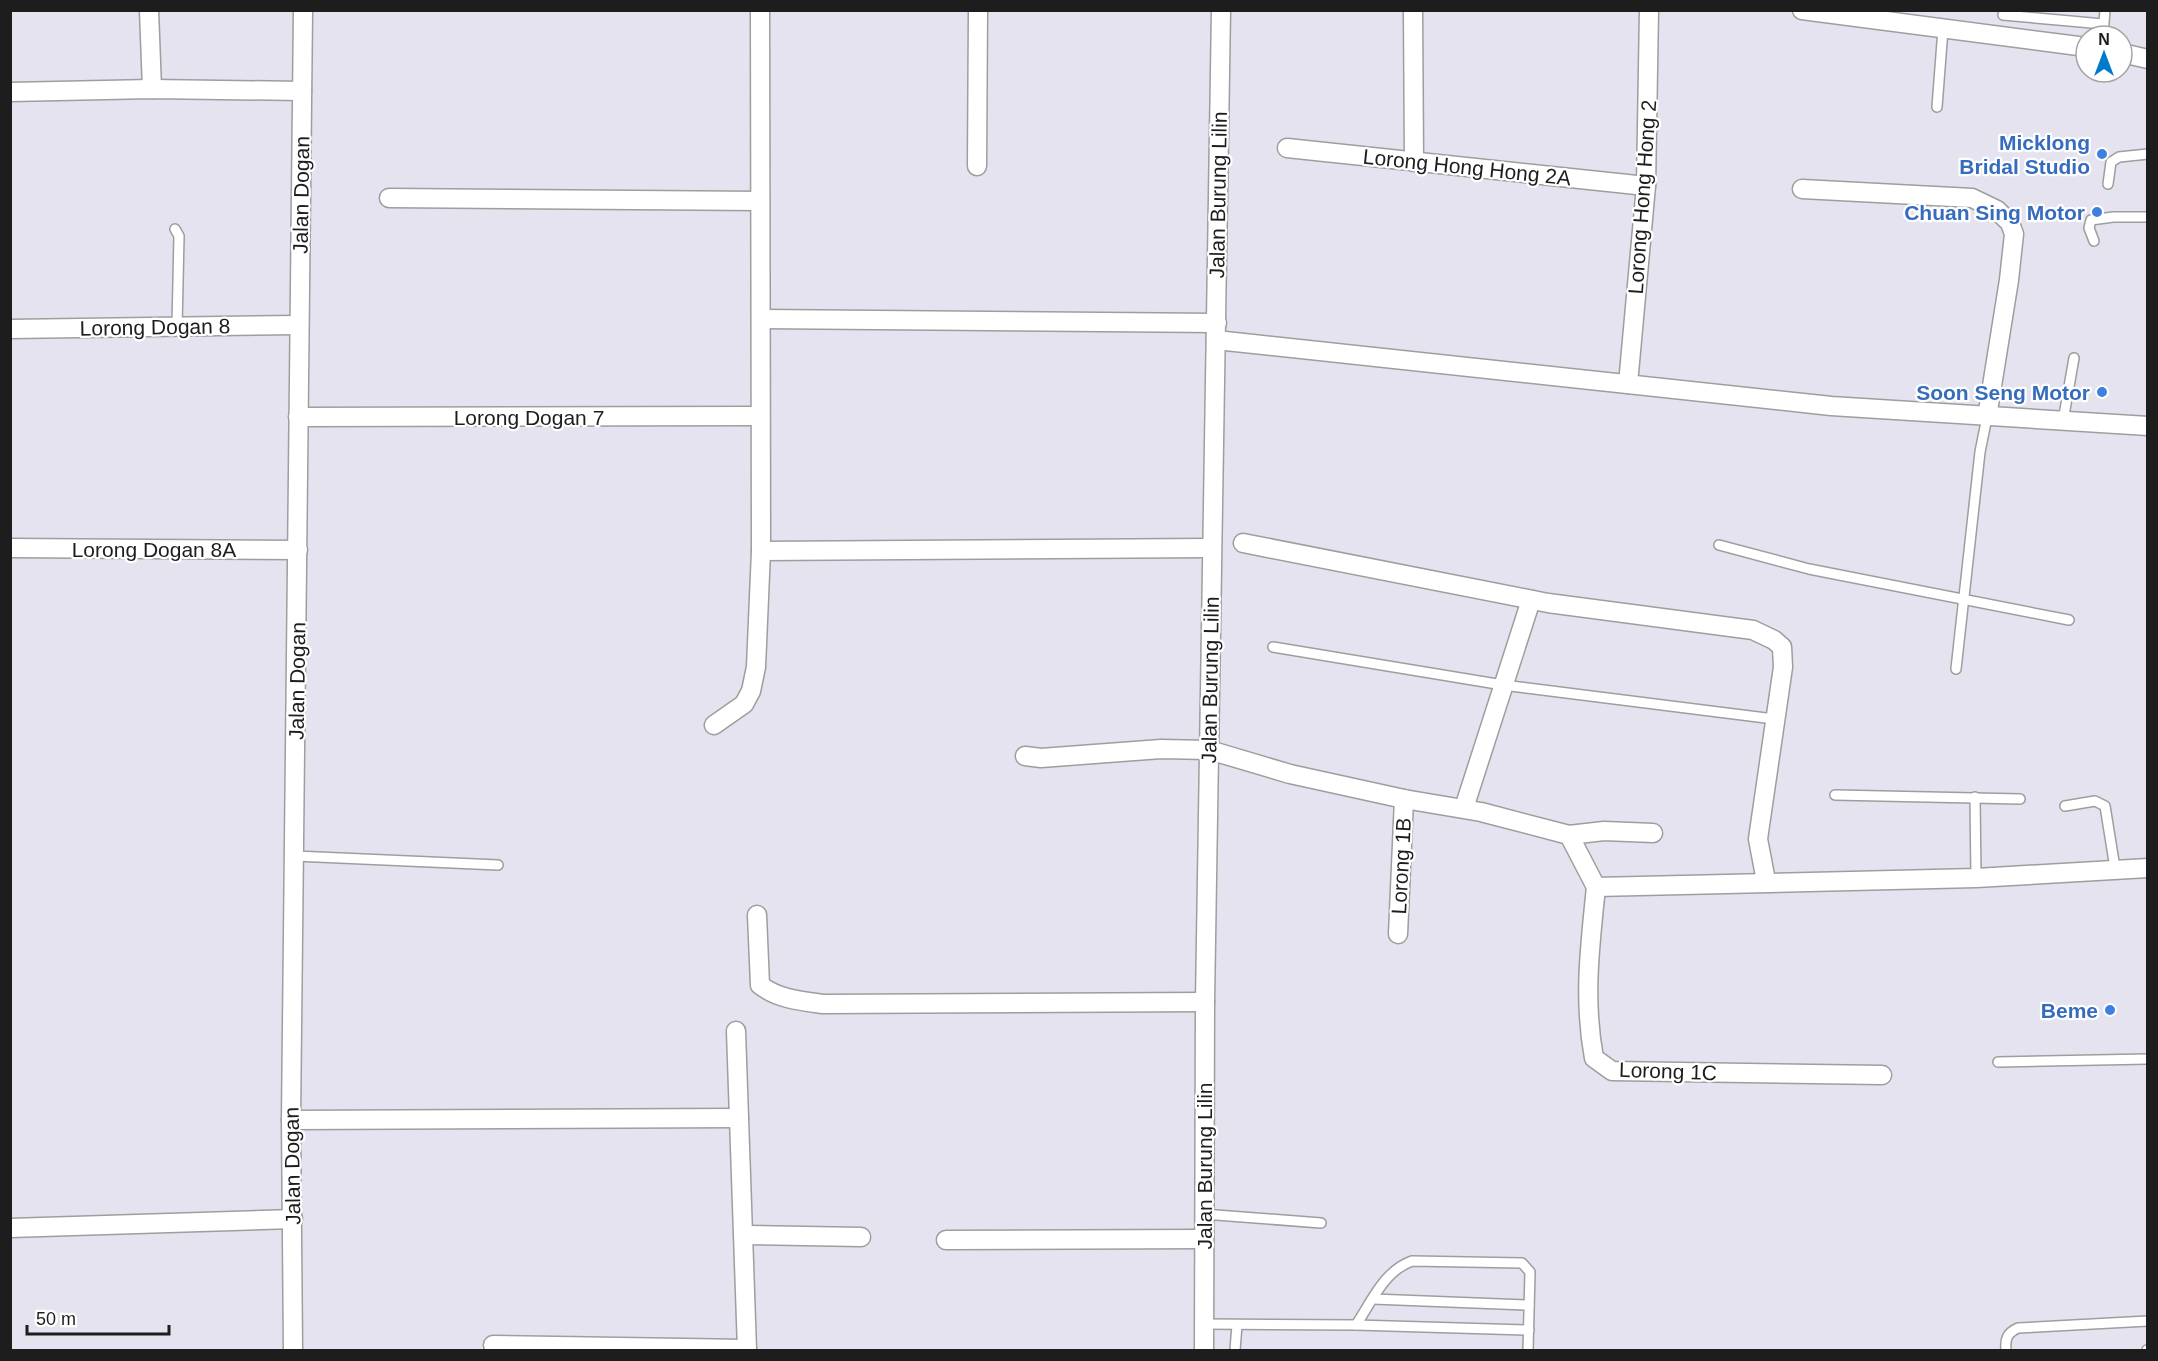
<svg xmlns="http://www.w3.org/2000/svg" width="2158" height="1361" font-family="Arial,sans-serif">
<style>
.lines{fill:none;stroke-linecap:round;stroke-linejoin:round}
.service-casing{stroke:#9e9e9e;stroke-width:12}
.minor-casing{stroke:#9e9e9e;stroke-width:21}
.service{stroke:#fff;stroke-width:9}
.minor{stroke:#fff;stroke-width:18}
.shop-dot{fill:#3f7fe0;stroke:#fff;stroke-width:2}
.labels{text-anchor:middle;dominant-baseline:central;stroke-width:4.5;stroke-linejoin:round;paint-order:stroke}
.shop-label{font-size:21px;font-weight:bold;fill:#366cbe;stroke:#fff;text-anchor:end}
.street-label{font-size:21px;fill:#1d1d1d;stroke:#fff}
</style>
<rect width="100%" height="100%" fill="#e4e3ef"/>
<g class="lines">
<!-- service casing -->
<g class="service-casing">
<g id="service">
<path d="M2003 15 2103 24"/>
<path d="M2103 36 2105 10"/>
<path d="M1937 107 1943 29"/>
<path d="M2108 184 2111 162 2119 157 2148 154"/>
<path d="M175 229 179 236 177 327"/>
<path d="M2094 241 2089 228 2091 220 2113 217H2148"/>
<path d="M2063 421 2074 358"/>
<path d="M1719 545 1809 569 2069 620"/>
<path d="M1273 647 1503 685 1774 719"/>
<path d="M1956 669 1980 452 1987 417"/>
<path d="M1835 795 2020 799"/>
<path d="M1975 797 1976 878"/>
<path d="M2065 806 2095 801 2105 806 2115 868"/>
<path d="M295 856 498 865"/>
<path d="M1998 1062 2148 1059"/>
<path d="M1203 1214 1321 1223"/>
<path d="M1373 1299 1529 1305"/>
<path d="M1205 1324 1356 1325 1529 1330"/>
<path d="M1356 1325C1372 1301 1384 1271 1412 1261L1522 1263 1530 1272 1528 1350"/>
<path d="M1235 1350 1237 1325"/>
<path d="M2006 1350C2005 1339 2007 1333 2018 1328L2148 1321"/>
<path d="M2147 1350H2148"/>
</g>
</g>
<!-- minor casing -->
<g class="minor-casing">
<g id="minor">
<path d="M149 10 152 89"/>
<path d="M1413 10 1414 162"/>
<path d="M1802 10 2086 47"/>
<path d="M2122 53 2148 59"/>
<path d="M10 92 152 89 302 91"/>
<path d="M1287 148 1646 186"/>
<path d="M977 166 978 10"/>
<path d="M1802 189 1972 198 1997 210 2010 223 2014 234 2009 280 1987 417"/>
<path d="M389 198 760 201"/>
<path d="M761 319 1217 323"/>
<path d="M10 329 299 325"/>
<path d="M1216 340 1831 406 2148 426"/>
<path d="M1628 384 1646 186 1649 10"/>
<path d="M298 417 759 416"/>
<path d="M1243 543 1548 603 1753 630 1774 640 1782 647 1783 667 1758 839 1766 881"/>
<path d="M10 548 298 550"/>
<path d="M761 551 1211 548"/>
<path d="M714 725 744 704 751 691 756 667 761 551 760 10"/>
<path d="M1025 756 1041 758 1161 749 1209 750 1290 774 1404 799 1481 812 1569 835 1596 887"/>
<path d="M1464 808 1531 600"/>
<path d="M1569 835 1604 831 1653 833"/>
<path d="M1596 887 1976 878 2148 868"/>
<path d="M1596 887C1590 946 1583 999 1594 1058L1612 1071 1882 1075"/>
<path d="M757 915 760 985C778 999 801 1001 823 1004L1205 1002"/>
<path d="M1398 934 1404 799"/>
<path d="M736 1031 747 1350"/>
<path d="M291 1120 739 1118"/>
<path d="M10 1228 293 1219"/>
<path d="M744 1235 861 1237"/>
<path d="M946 1240 1203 1239"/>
<path d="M493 1345 747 1349"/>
<path d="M293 1350 291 1120 303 10"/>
<path d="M1204 1350 1205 1002 1221 10"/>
</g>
</g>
<!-- service -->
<use href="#service" class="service"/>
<!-- minor -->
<use href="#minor" class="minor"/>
</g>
<!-- markers -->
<g class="shop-dot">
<circle cx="2102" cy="154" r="6"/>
<circle cx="2097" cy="212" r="6"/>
<circle cx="2102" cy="392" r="6"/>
<circle cx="2110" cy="1010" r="6"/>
</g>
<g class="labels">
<!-- shop labels -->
<g class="shop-label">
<text x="2090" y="142">Micklong<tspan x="2090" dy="24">Bridal Studio</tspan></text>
<text x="2085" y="212">Chuan Sing Motor</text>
<text x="2090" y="392">Soon Seng Motor</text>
<text x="2098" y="1010">Beme</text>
</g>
<!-- street labels -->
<g class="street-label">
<text transform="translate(1467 167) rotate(6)">Lorong Hong Hong 2A</text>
<text transform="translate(301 195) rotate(-89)">Jalan Dogan</text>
<text transform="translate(1218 195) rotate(-89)">Jalan Burung Lilin</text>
<text transform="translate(1642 197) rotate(-86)">Lorong Hong Hong 2</text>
<text transform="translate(155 327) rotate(-1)">Lorong Dogan 8</text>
<text x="529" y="417">Lorong Dogan 7</text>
<text x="154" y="549">Lorong Dogan 8A</text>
<text transform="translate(1210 680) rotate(-89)">Jalan Burung Lilin</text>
<text transform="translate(297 681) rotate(-89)">Jalan Dogan</text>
<text transform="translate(1401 866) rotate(-87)">Lorong 1B</text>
<text transform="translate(1668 1071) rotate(2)">Lorong 1C</text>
<text transform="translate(292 1166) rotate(-91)">Jalan Dogan</text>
<text transform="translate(1204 1166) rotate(-90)">Jalan Burung Lilin</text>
</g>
</g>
<!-- border -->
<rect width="2158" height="1361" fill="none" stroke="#1d1d1d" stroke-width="24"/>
<!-- north arrow -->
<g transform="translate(2104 54)"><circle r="28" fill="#ffffff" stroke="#a5a5a5" stroke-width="1.5"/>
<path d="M0-4.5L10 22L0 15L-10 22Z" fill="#007acb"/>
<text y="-9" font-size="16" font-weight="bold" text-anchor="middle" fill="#1d1d1d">N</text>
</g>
<!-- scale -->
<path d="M27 1325v9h142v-9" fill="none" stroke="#1d1d1d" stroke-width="3"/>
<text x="36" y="1325" font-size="18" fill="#1d1d1d" stroke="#ffffff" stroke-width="4.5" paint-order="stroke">50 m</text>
</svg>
